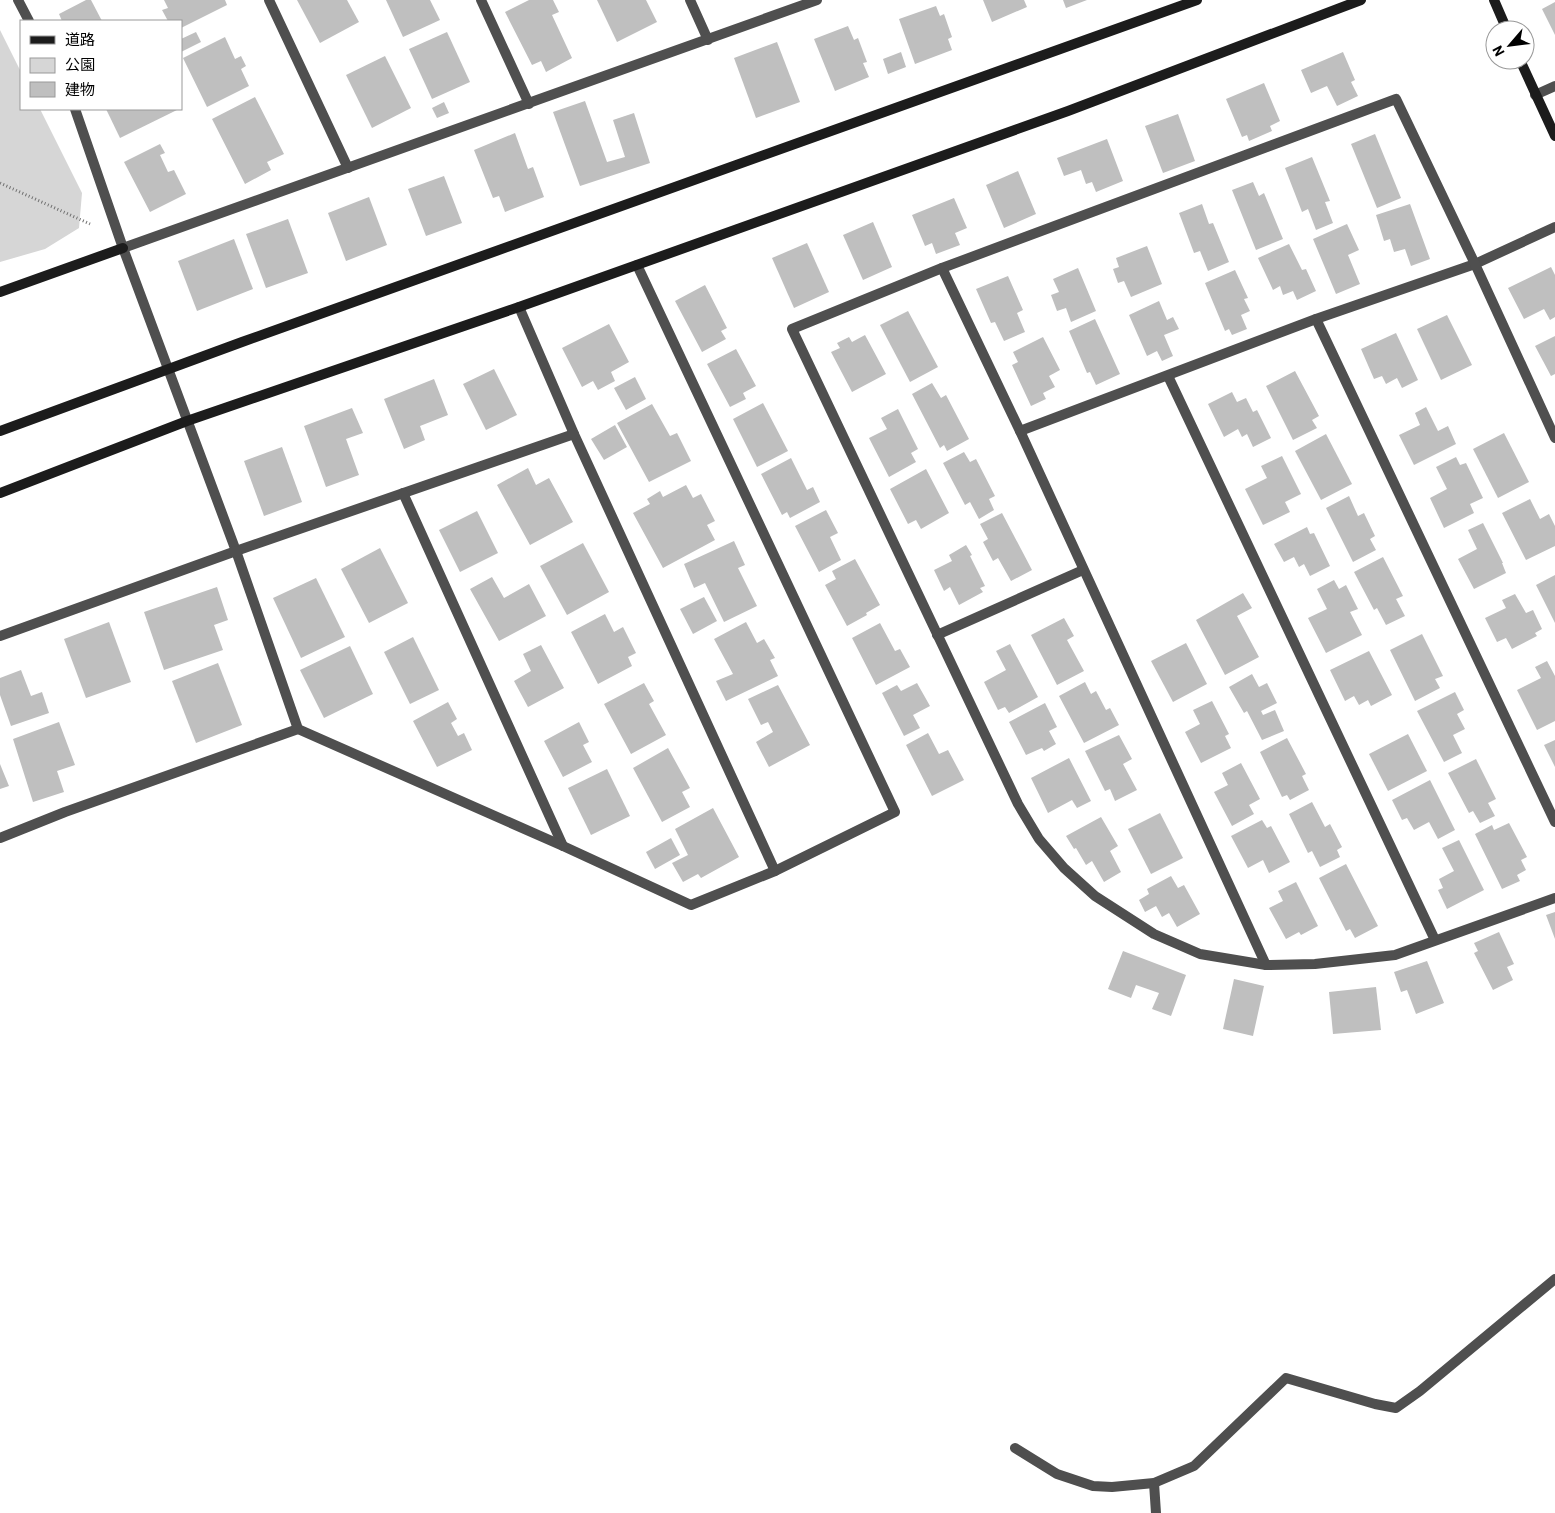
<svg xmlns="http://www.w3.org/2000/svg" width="1555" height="1513" font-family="Barlow,'Noto Sans JP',sans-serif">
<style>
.green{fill:#d6d6d6}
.building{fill:#bfbfbf}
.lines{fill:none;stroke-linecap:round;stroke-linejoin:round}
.path{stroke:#717171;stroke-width:3;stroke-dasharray:1 2.5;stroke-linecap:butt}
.street{stroke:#4f4f4f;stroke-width:10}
.secondary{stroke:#1c1c1c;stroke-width:10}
</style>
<rect width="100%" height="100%" fill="#fff"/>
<!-- green -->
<path class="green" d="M0 30 21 72V109H40L82 193 79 228 45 249 0 262Z"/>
<!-- building -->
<g class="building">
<path d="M86 0H91L102 21H62L59 14Z"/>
<path d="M164 0H225L227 5 181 28V21H168L162 10 168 8Z"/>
<path d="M297 0H347L359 22 320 43Z"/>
<path d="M386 0H430L440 20 403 37Z"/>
<path d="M529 0H553L559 12 552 15 572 58 546 72 541 61 532 65 505 12Z"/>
<path d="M597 0H646L657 22 617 42Z"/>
<path d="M983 0H1024L1027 7 992 22Z"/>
<path d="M1063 0H1087L1066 8Z"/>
<path d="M1555 2V35L1542 9Z"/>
<path d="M936 6 940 16 944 14 952 37 948 39 952 50 915 64 899 19Z"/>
<path d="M848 26 854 40 858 38 867 62 863 63 869 77 835 91 814 39Z"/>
<path d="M196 32 201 42 181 52V39Z"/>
<path d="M447 32 470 82 432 99 409 49Z"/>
<path d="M225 37 235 59 241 56 246 66 241 69 249 86 207 107 183 58Z"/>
<path d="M777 42 800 102 756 118 734 58Z"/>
<path d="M901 52 906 67 888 74 883 59Z"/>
<path d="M1343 52 1355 80 1351 82 1358 96 1337 106 1327 86 1311 93 1301 70Z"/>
<path d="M385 56 411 108 372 128 346 75Z"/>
<path d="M1264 83 1280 121 1270 126 1272 131 1249 141 1247 135 1242 137 1226 99Z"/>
<path d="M255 97 284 154 267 162 271 170 245 184 212 119Z"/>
<path d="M585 101 607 162 625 157 613 120 634 113 650 163 580 186 553 112Z"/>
<path d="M444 102 449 113 437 118 432 108Z"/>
<path d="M106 109H179L120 138Z"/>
<path d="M1178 114 1195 161 1163 173 1145 126Z"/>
<path d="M515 133 528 169 533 167 544 197 505 212 499 196 493 198 474 150Z"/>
<path d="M1375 134 1401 198 1377 208 1351 144Z"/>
<path d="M1107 139 1123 181 1096 192 1092 182 1086 184 1081 170 1064 176 1057 158Z"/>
<path d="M160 144 165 153 160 155 168 172 174 170 186 194 150 212 124 162Z"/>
<path d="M1312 157 1330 201 1325 202 1333 223 1316 230 1308 209 1302 212 1285 168Z"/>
<path d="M1018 171 1036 214 1004 228 986 185Z"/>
<path d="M444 176 462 223 426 236 408 189Z"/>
<path d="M1253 182 1259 196 1264 193 1283 239 1256 250 1232 190Z"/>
<path d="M369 197 387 245 346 261 328 213Z"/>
<path d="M954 198 967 228 955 233 960 245 936 254 932 243 925 246 912 215Z"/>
<path d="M1202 204 1209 224 1213 223 1229 262 1208 271 1200 251 1194 253 1179 213Z"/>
<path d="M1410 204 1430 259 1411 266 1405 249 1394 252 1390 239 1384 241 1376 215Z"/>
<path d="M288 219 308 273 266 288 246 234Z"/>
<path d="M873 222 892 267 863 280 843 235Z"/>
<path d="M1347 224 1359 250 1348 255 1360 284 1336 294 1313 239Z"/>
<path d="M234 239 253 289 197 311 178 261Z"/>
<path d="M807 243 829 292 794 308 772 258Z"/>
<path d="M1289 244 1302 270 1306 269 1316 291 1297 300 1293 291 1283 295 1280 286 1273 290 1258 258Z"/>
<path d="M1147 246 1162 284 1131 297 1124 281 1118 283 1113 269 1119 267 1116 258Z"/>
<path d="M1551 267 1555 275V317L1550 320 1544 309 1524 319 1508 288Z"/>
<path d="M1078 268 1096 311 1071 322 1066 308 1057 311 1051 295 1059 292 1053 279Z"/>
<path d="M1235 270 1248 298 1244 299 1250 311 1241 315 1247 329 1232 335 1229 329 1225 331 1205 283Z"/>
<path d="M1008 276 1023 310 1017 313 1025 332 1004 341 995 322 991 323 976 289Z"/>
<path d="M705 285 727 328 721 331 726 339 702 352 675 301Z"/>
<path d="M1159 301 1167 320 1173 317 1179 329 1164 335 1173 356 1162 361 1157 351 1147 356 1129 315Z"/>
<path d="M908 311 938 367 910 382 880 325Z"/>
<path d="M1447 315 1472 365 1441 380 1417 329Z"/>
<path d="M1095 319 1120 374 1096 385 1090 372 1087 373 1069 331Z"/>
<path d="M609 324 629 362 611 372 615 381 598 390 593 381 582 387 562 348Z"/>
<path d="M1396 333 1418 380 1402 388 1397 378 1386 384 1382 376 1374 379 1361 349Z"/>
<path d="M865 335 886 374 852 392 831 352 840 348 837 343 849 337 852 342Z"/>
<path d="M1555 336V374L1551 376 1535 346Z"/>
<path d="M1043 337 1060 370 1049 376 1055 387 1043 393 1046 399 1031 406 1012 365 1018 362 1013 352Z"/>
<path d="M736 349 756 386 743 393 746 399 730 407 707 364Z"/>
<path d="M494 369 517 415 486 430 463 384Z"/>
<path d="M1295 371 1319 416 1312 420 1317 428 1293 440 1266 386Z"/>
<path d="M635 377 646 399 626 410 614 388Z"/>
<path d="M434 379 448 415 420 426 425 440 404 449 384 399Z"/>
<path d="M932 383 941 398 946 395 969 439 947 451 944 445 940 448 912 394Z"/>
<path d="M1232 392 1237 402 1246 398 1253 412 1257 410 1271 438 1253 447 1247 434 1242 437 1238 429 1224 437 1208 404Z"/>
<path d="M763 403 788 451 757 467 733 419Z"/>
<path d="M652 404 670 436 677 433 691 461 649 482 617 423Z"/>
<path d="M1426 407 1438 431 1448 426 1456 444 1414 465 1399 435 1420 425 1415 413Z"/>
<path d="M352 408 363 433 346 439 359 475 326 487 304 426Z"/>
<path d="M898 409 918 449 911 453 916 462 889 477 869 438 887 429 881 418Z"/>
<path d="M615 425 627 447 604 460 591 439Z"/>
<path d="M1504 433 1529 482 1498 498 1473 449Z"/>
<path d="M1326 434 1352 484 1321 500 1295 451Z"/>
<path d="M282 447 302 502 264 516 244 461Z"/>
<path d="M964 452 970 462 976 459 995 496 989 499 994 510 979 519 970 502 965 505 943 463Z"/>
<path d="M1282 456 1301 494 1285 502 1290 512 1263 525 1245 489 1267 478 1261 466Z"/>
<path d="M1456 457 1460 465 1466 463 1483 498 1470 504 1474 513 1444 528 1430 498 1447 489 1436 467Z"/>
<path d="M791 458 807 490 813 487 820 502 790 518 787 512 782 515 761 474Z"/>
<path d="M528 468 536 485 549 478 573 522 530 545 497 485Z"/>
<path d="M926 469 949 513 921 529 916 520 908 524 890 489Z"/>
<path d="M686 485 693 498 701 494 715 521 707 525 715 540 663 568 633 513 650 504 647 499 660 491 663 497Z"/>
<path d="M1349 496 1358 516 1364 513 1375 536 1370 539 1376 550 1353 562 1326 508Z"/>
<path d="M1530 499 1540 519 1549 514 1555 526V546L1526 560 1502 513Z"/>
<path d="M826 510 838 533 830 537 841 560 819 572 795 526Z"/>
<path d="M477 511 498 553 460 572 439 530Z"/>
<path d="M1002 513 1032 570 1011 581 998 558 993 561 983 542 988 539 980 524Z"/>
<path d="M1483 523 1503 563H1502L1506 573 1474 589 1458 559 1477 549 1468 530Z"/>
<path d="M1307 527 1310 534 1314 533 1330 566 1310 576 1304 564 1299 567 1294 557 1284 562 1274 544Z"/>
<path d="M734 541 745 565 738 568 757 606 724 622 705 583 694 588 684 564Z"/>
<path d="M583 543 609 592 567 615 540 566Z"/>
<path d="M966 545 972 555 970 556 985 586 980 588 983 592 959 605 950 587 944 591 934 570 952 561 949 555Z"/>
<path d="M380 548 408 603 369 623 341 569Z"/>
<path d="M1383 557 1403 596 1396 599 1405 616 1386 625 1377 608 1374 610 1354 572Z"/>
<path d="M855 559 880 605 866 613 867 615 847 626 825 585 836 579 832 571Z"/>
<path d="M1555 575V623L1536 585Z"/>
<path d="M492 577 504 598 529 584 546 616 499 641 470 589Z"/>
<path d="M316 578 345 637 301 658 273 598Z"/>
<path d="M1334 580 1339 589 1346 585 1358 609 1350 612 1362 635 1326 653 1308 618 1327 609 1317 589Z"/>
<path d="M217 587 228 620 214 625 223 650 164 670 144 612Z"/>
<path d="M1243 593 1252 608 1237 616 1259 657 1225 675 1196 620Z"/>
<path d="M1515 594 1526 613 1533 610 1542 629 1535 633 1537 636 1512 649 1506 638 1497 642 1485 618 1506 608 1502 600Z"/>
<path d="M704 597 717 621 693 634 680 609Z"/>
<path d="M605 614 614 632 623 627 636 653 628 657 632 666 598 684 571 632Z"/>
<path d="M1064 618 1074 636 1067 640 1084 671 1057 685 1031 635Z"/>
<path d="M109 622 131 682 86 698 64 639Z"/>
<path d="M746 622 757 643 764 639 775 658 770 660 778 676 726 701 716 681 733 674 714 639Z"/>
<path d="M880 623 895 651 900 649 910 667 876 685 852 638Z"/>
<path d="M1422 634 1443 676 1435 679 1440 688 1415 701 1390 650Z"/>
<path d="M413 637 439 690 410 704 384 652Z"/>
<path d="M1186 643 1207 684 1173 702 1151 661Z"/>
<path d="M1010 644 1038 697 1009 713 1005 707 998 710 984 682 1006 670 996 651Z"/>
<path d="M541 645 564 688 528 707 514 681 531 671 523 654Z"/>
<path d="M350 646 373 694 324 718 300 670Z"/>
<path d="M1369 651 1392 695 1371 706 1368 700 1359 705 1354 696 1345 701 1330 670Z"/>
<path d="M1547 661 1555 676V721L1537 730 1517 690 1541 678 1535 667Z"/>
<path d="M218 663 242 725 196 743 172 681Z"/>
<path d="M21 670 31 696 42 692 49 713 11 726 0 695V678Z"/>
<path d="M1252 674 1259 687 1267 683 1277 703 1261 711 1263 715 1275 710 1284 731 1262 740 1247 711 1244 713 1229 687Z"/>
<path d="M1085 682 1091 694 1096 691 1106 710 1110 708 1119 725 1084 743 1059 696Z"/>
<path d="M644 683 654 701 649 704 666 735 631 754 604 704Z"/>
<path d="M917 683 930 706 913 715 920 728 904 736 882 693 897 685 901 691Z"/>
<path d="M778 685 810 745 769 767 756 742 773 732 768 722 761 725 748 699Z"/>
<path d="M1455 692 1464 710 1457 714 1465 729 1453 735 1462 753 1444 762 1417 711Z"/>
<path d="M1212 701 1229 734 1225 736 1231 748 1201 763 1185 732 1200 724 1193 710Z"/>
<path d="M448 702 457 719 451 723 458 736 464 733 472 750 437 767 413 721Z"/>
<path d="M1045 703 1057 727 1049 731 1056 744 1044 751 1042 748 1026 755 1009 722Z"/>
<path d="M59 722 75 765 57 771 64 792 33 802 13 739Z"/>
<path d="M579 722 589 742 583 745 592 762 563 777 544 741Z"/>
<path d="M928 733 939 754 948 750 964 780 932 796 906 745Z"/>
<path d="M1408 734 1427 771 1388 791 1369 754Z"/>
<path d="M1119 735 1132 759 1123 764 1137 790 1115 801 1110 789 1105 791 1085 751Z"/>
<path d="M1287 738 1306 774 1302 776 1309 790 1290 800 1287 795 1282 797 1260 752Z"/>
<path d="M1555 740V767L1544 745Z"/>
<path d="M668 748 690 788 682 792 690 807 662 822 633 768Z"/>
<path d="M1069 758 1091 801 1077 808 1072 800 1048 813 1031 778Z"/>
<path d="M1476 759 1496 799 1488 803 1495 816 1480 823 1473 811 1469 813 1448 773Z"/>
<path d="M1241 763 1260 799 1249 805 1254 814 1232 826 1214 792 1228 785 1222 773Z"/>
<path d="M0 764 9 786 0 789Z"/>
<path d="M607 769 630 816 591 835 568 788Z"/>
<path d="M1430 780 1455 830 1438 839 1429 822 1414 830 1407 818 1402 820 1392 800Z"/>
<path d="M1312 802 1325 827 1330 824 1342 847 1337 850 1340 857 1320 867 1312 851 1308 853 1289 814Z"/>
<path d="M713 808 739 857 701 878 698 874 683 882 672 863 688 855 675 829Z"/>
<path d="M1160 813 1183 858 1151 874 1128 829Z"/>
<path d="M1101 817 1118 846 1110 851 1121 872 1104 882 1092 861 1086 865 1076 848 1074 849 1066 836Z"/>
<path d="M1262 820 1267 828 1271 826 1290 862 1269 873 1263 860 1248 868 1231 836Z"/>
<path d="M1509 823 1527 857 1521 860 1526 870 1517 875 1520 881 1502 889 1475 834 1492 825 1494 830Z"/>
<path d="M671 838 680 855 655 869 646 852Z"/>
<path d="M1459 840 1484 890 1447 909 1438 890 1443 888 1439 879 1454 871 1442 848Z"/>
<path d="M1346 864 1378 926 1355 938 1350 929 1346 931 1319 878Z"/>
<path d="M1171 876 1178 888 1184 885 1200 914 1177 927 1169 913 1162 917 1156 906 1145 912 1139 900 1149 894 1147 889Z"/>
<path d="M1296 882 1318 926 1301 935 1299 932 1286 939 1269 908 1283 901 1278 891Z"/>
<path d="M1555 912V939L1546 915Z"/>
<path d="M1499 932 1514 964 1507 967 1513 980 1493 990 1474 953 1478 951 1474 943Z"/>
<path d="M1123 951 1186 975 1171 1016 1152 1009 1159 993 1136 985 1131 998 1108 989Z"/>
<path d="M1427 961 1444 1003 1416 1014 1407 990 1401 992 1394 972Z"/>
<path d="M1234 979 1264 986 1253 1036 1223 1029Z"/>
<path d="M1376 987 1381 1030 1333 1034 1329 992Z"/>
</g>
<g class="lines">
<!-- path -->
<path class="path" d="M0 183 90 224"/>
<!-- street -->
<g class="street">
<path d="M18 0 29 21"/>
<path d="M269 0 348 168"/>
<path d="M481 0 529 104"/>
<path d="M690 0 708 40"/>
<path d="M1535 95 1555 86"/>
<path d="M75 109 123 248 236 551 574 434 775 871"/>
<path d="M123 248 817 0"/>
<path d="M942 268 1020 431 1266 965"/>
<path d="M519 307 574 434"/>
<path d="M1316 319 1555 822"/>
<path d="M1168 376 1435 940"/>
<path d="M1020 431 1316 319 1475 264 1555 227"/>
<path d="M1555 438 1475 264 1396 99 942 268 792 329 1018 804 1039 839 1064 868 1095 896 1154 934 1200 954 1266 965 1315 964 1395 955 1555 898"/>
<path d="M403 493 563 846"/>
<path d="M937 635 1083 570"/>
<path d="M0 636 236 551 298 729 563 846 691 905 775 871 895 812 637 265"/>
<path d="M0 838 65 812 298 729"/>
<path d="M1015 1448 1057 1474 1093 1486 1112 1487 1154 1483 1194 1466 1286 1378 1375 1404 1396 1408 1420 1391 1555 1279"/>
<path d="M1154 1483 1156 1513"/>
</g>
<!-- secondary -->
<g class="secondary">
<path d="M1494 0 1507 30"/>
<path d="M1520 60 1555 136"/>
<path d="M0 292 123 248"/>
<path d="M0 431 242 342 1197 0"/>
<path d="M0 493 187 421 519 307 1068 111 1361 0"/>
</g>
</g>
<!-- legend -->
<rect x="20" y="20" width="162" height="90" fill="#ffffff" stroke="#999999"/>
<rect x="30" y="36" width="25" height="8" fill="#1c1c1c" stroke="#999999"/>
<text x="65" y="45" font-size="15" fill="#000000">道路</text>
<rect x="30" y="58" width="25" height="15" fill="#d6d6d6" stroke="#999999"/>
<text x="65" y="70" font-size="15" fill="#000000">公園</text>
<rect x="30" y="82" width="25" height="15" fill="#bfbfbf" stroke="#999999"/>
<text x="65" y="95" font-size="15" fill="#000000">建物</text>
<!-- north arrow -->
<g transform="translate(1510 45) rotate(242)"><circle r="24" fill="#ffffff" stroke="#999999"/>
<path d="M0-4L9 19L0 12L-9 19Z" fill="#000000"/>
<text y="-8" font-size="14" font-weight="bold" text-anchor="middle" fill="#000000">N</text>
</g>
</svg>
